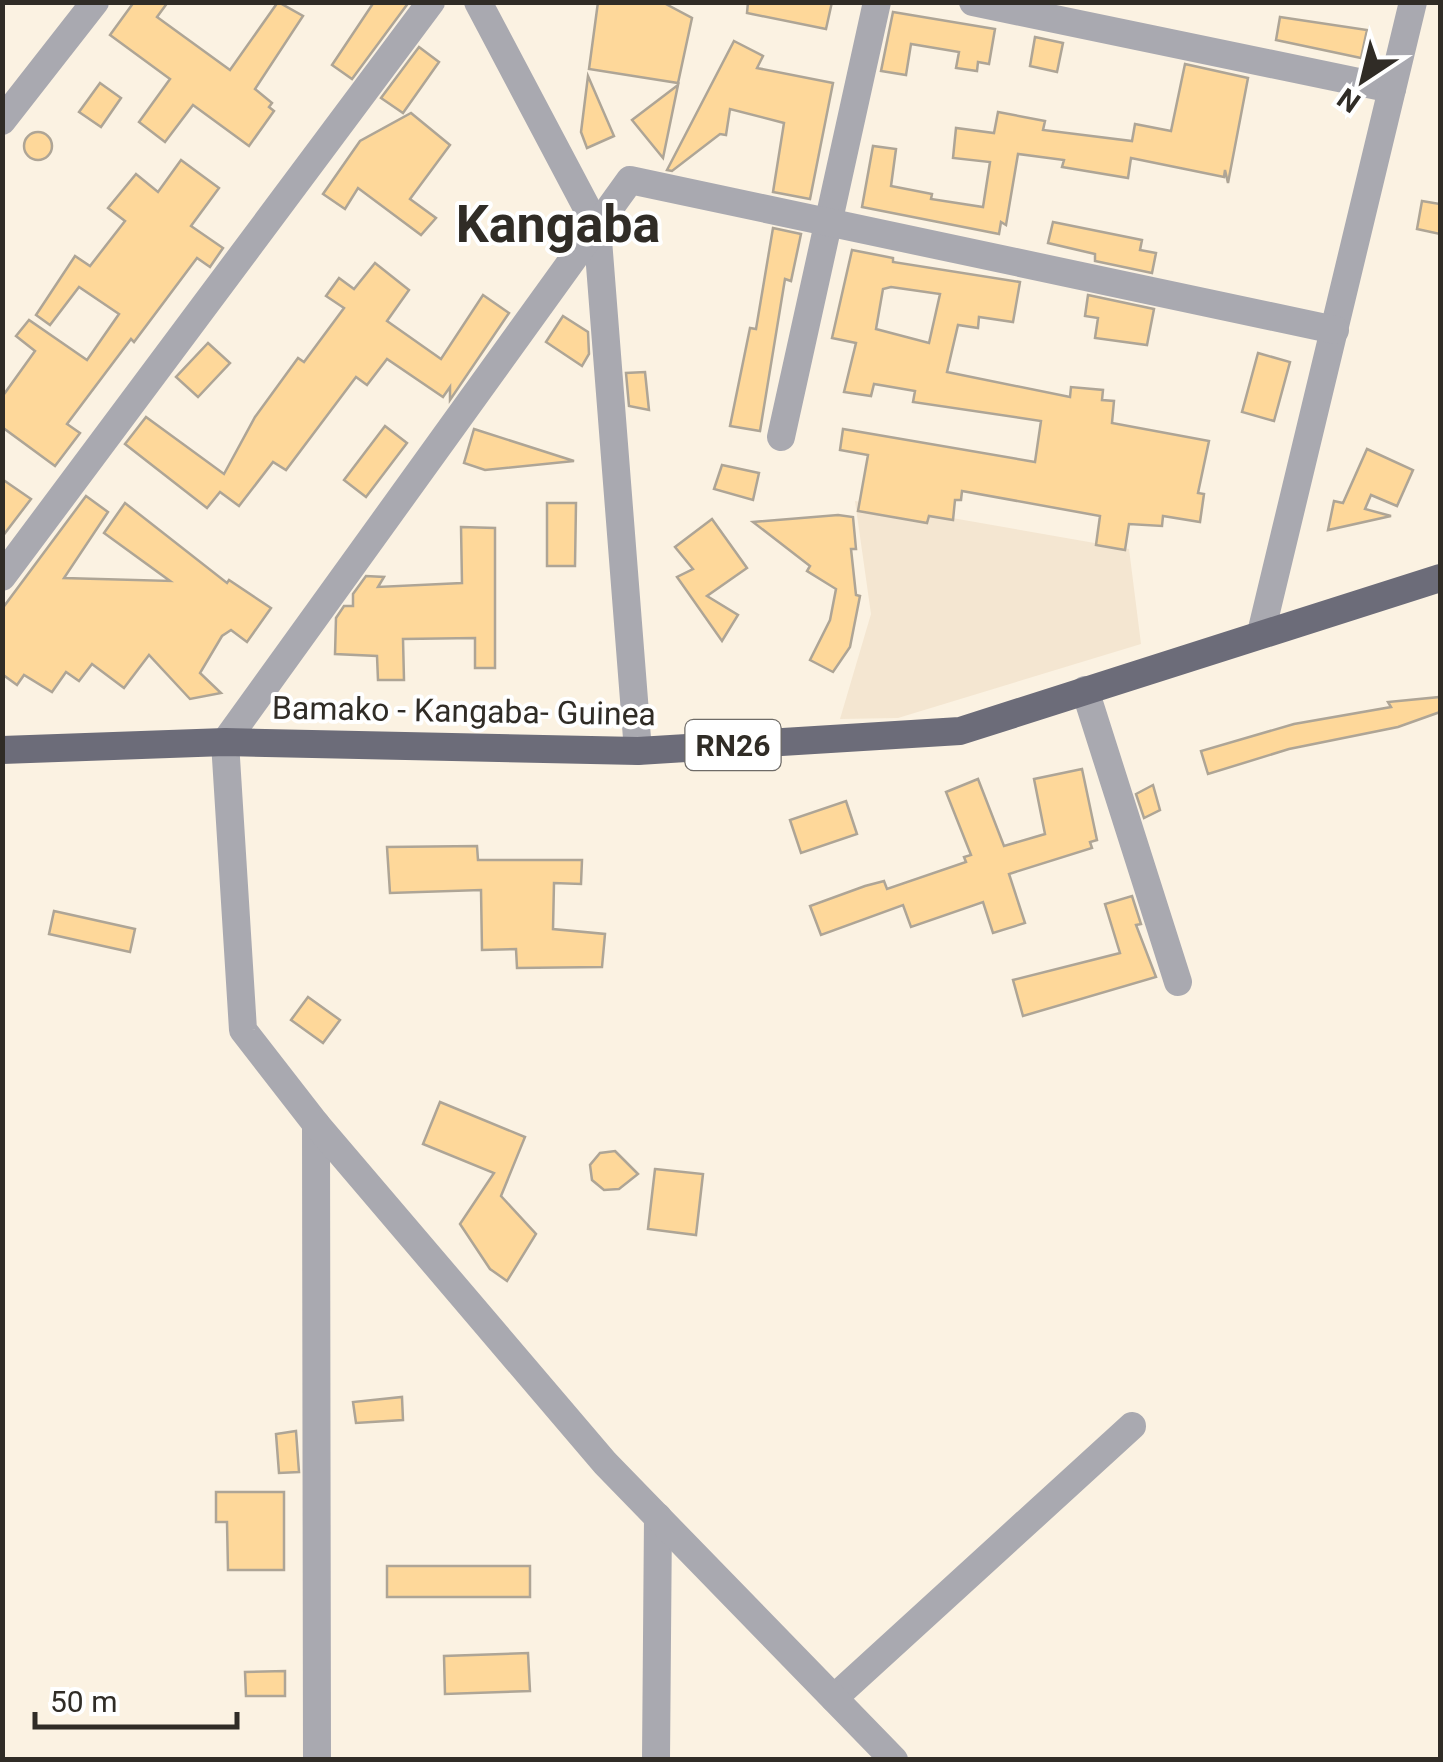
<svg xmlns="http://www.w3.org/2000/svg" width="1443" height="1762" font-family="Roboto,sans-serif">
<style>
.built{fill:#f4e6d1}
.building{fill:#fed89a;stroke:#aea596;stroke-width:2.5;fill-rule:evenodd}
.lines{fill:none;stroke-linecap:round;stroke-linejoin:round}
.minor{stroke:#a9a9b0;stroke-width:28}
.tertiary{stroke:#a9a9b0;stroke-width:28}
.primary{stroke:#6c6c79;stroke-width:28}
.labels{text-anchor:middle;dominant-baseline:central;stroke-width:8;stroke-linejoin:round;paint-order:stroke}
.shield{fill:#fff;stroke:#6e6b67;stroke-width:2.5}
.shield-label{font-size:30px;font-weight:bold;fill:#302c26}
.street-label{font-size:32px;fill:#302c26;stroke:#fff}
.town-label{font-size:52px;font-weight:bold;fill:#302c26;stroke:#fff}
</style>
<rect width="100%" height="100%" fill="#fbf2e2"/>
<!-- built -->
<path class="built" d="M855 501 1129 549 1141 644 898 718 840 719 871 614Z"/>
<!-- building -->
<g class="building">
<path d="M134 2H168L157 17 230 70 278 2 303 16 255 89 272 103 269 107 274 111 249 146 193 105 165 142 139 122 170 79 110 35Z"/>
<path d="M374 2H409L352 79 332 65Z"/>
<path d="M598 2H662L692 18 678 83 589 69Z"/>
<path d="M748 2H832L826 29 747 13Z"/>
<path d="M893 12 995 29 989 64 978 62 977 71 956 68 959 52 911 44 906 75 881 71Z"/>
<path d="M1280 17 1367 30 1361 58 1276 40Z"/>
<path d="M1035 37 1063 43 1057 72 1030 66Z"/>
<path d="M734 41 763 56 757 68 833 83 810 199 773 192 784 123 730 109 726 135 720 134 672 171 667 170Z"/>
<path d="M419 47 439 62 403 113 381 98Z"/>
<path d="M1185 64 1248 78 1228 183 1225 170 1224 177 1131 158 1128 178 1062 167 1064 160 1018 154 1006 225 1001 222 999 234 862 207 873 146 896 149 891 186 932 194 931 199 983 207 990 162 953 158 956 128 994 133 998 112 1045 121 1043 130 1132 141 1135 124 1171 131Z"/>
<path d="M588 76 614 136 587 148 581 132Z"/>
<path d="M100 83 121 98 101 127 79 112Z"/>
<path d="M678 85 663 158 632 120Z"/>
<path d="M411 113 450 145 410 199 436 218 421 235 358 188 345 209 323 194 360 141Z"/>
<circle cx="38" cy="146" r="14"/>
<path d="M181 160 219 188 191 226 223 248 210 267 197 258 134 342 131 339 67 424 80 433 55 466 2 427V397L35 351 16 336 29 320 87 360 119 314 79 287 50 325 36 315 75 256 90 266 125 221 108 208 136 174 158 192Z"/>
<path d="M1422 201 1440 204V234L1417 229Z"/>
<path d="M1053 222 1142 240 1140 250 1156 253 1152 273 1095 261V254L1048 243Z"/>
<path d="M773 228 801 234 791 281 785 279 760 431 730 426 750 328 756 329Z"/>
<path d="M852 250 893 258V262L1020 282 1013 322 979 317 978 328 958 325 947 372 1070 397 1071 387 1103 390 1102 400 1114 401 1112 423 1209 441 1198 493 1204 494 1200 522 1163 516 1162 526 1129 524 1125 550 1096 545 1100 516 962 491 961 500H955L953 520 929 516 927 523 858 511 868 455 840 450 843 429 1035 462 1041 421 913 402 915 391 874 384 871 396 844 392 856 343 832 338ZM891 287 940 294 929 343 876 329 883 289Z"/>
<path d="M375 263 409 290 387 321 441 359 483 295 509 313 450 400V387L443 397 387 359 367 385 356 377 286 470 273 462 239 506 220 492 207 508 125 444 146 417 224 474 255 417 298 358 304 362 344 308 326 296 339 278 354 289Z"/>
<path d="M1088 295 1154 309 1147 345 1095 338 1098 318 1085 316Z"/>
<path d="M563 316 588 332 589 354 582 366 546 342Z"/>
<path d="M208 343 230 363 198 397 176 377Z"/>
<path d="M1258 353 1290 362 1274 421 1242 412Z"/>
<path d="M645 372 649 410 629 406 626 373Z"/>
<path d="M385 426 407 443 366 497 344 480Z"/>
<path d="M474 429 574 461 485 470 464 463Z"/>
<path d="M1367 449 1413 470 1397 506 1371 495 1365 509 1391 516 1328 530 1334 501 1343 503Z"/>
<path d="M722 465 759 473 753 500 714 489Z"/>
<path d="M2 479 31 499 2 537Z"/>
<path d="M86 496 108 512 64 578 170 581 104 533 125 503 227 583 229 580 271 608 247 642 231 630 222 636 200 673 221 693 190 699 149 655 124 688 92 664 79 681 66 672 52 692 24 675 17 685 2 674V609Z"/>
<path d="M547 503H576L575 566H547Z"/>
<path d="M838 515 853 517 856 549H851L856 595 860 596 850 647 833 672 810 660 830 620 836 589 807 571 810 566 753 522Z"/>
<path d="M712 519 747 568 707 596 738 615 722 641 677 577 693 569 675 547Z"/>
<path d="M461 527 495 528V668H475V638L403 639 404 680H378L377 656 335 654 336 618 344 606H353V594L366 576 384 577 378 587 462 583Z"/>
<path d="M1440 697V712L1398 727 1289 749 1208 774 1201 751 1294 724 1391 707 1388 702Z"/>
<path d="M1082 769 1097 840 1090 842 1092 848 1009 874 1025 923 993 933 983 902 911 927 903 905 821 935 810 906 865 886 884 881 887 889 966 862 964 857 971 855 946 792 978 779 1004 846 1045 834 1034 779Z"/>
<path d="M1153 785 1160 810 1144 818 1136 794Z"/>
<path d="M846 801 857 834 801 853 790 820Z"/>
<path d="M477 846 478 860H582L581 884 554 883 553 929 605 934 602 967 517 968 516 949 482 950 481 890 390 893 387 847Z"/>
<path d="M1132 896 1141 924 1136 925 1156 977 1023 1016 1013 980 1120 953 1105 904Z"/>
<path d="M54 911 135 929 130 952 49 934Z"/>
<path d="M308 997 340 1020 323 1043 291 1020Z"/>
<path d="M440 1102 525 1137 501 1196 536 1234 507 1281 490 1269 460 1224 494 1173 423 1144Z"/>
<path d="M615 1151 638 1174 619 1189 604 1190 592 1180 590 1165 600 1153Z"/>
<path d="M655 1169 703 1174 696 1235 648 1229Z"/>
<path d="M402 1397 403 1420 356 1423 353 1402Z"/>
<path d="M296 1431 299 1472 279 1473 276 1434Z"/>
<path d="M216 1492H284V1570H228L227 1522H216Z"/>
<rect x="387" y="1566" width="143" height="31"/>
<path d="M528 1653 530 1691 445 1694 444 1656Z"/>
<path d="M285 1671V1696H246L245 1672Z"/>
</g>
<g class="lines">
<!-- minor -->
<g class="minor">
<path d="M478 2 597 227 638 751"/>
<path d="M973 2 1392 89"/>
<path d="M2 121 95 2"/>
<path d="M781 437 877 2"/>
<path d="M2 577 431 2"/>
<path d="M1261 633 1413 2"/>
<path d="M1085 690 1178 982"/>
<path d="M225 742 630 180 1335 330"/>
<path d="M316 1124 317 1760"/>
<path d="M834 1698 1132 1426"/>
<path d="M656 1760 658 1517"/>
</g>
<!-- tertiary -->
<path class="tertiary" d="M225 742 243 1030 316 1124 605 1463 894 1760"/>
<!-- primary -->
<path class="primary" d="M2 750 225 742 638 751 960 731 1440 578"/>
</g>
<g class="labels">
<!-- shield labels -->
<rect class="shield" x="685.5" y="720" width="95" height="50" rx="8"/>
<g class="shield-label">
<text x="733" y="745">RN26</text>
</g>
<!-- street labels -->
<g class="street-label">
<text transform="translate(464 711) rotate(1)">Bamako - Kangaba- Guinea</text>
</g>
<!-- town labels -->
<g class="town-label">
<text x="558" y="224">Kangaba</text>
</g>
</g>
<!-- border -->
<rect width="1443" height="1762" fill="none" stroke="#302c26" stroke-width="10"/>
<!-- north arrow -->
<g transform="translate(1363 80) rotate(215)" stroke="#ffffff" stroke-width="8" paint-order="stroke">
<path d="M0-8L18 38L0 25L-18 38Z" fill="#302c26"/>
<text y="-15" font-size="28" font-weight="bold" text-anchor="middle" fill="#302c26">N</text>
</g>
<!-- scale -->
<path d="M35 1712v15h202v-15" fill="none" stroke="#302c26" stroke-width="5"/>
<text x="50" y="1712" font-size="30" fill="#302c26" stroke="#ffffff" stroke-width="8" paint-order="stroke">50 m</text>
</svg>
